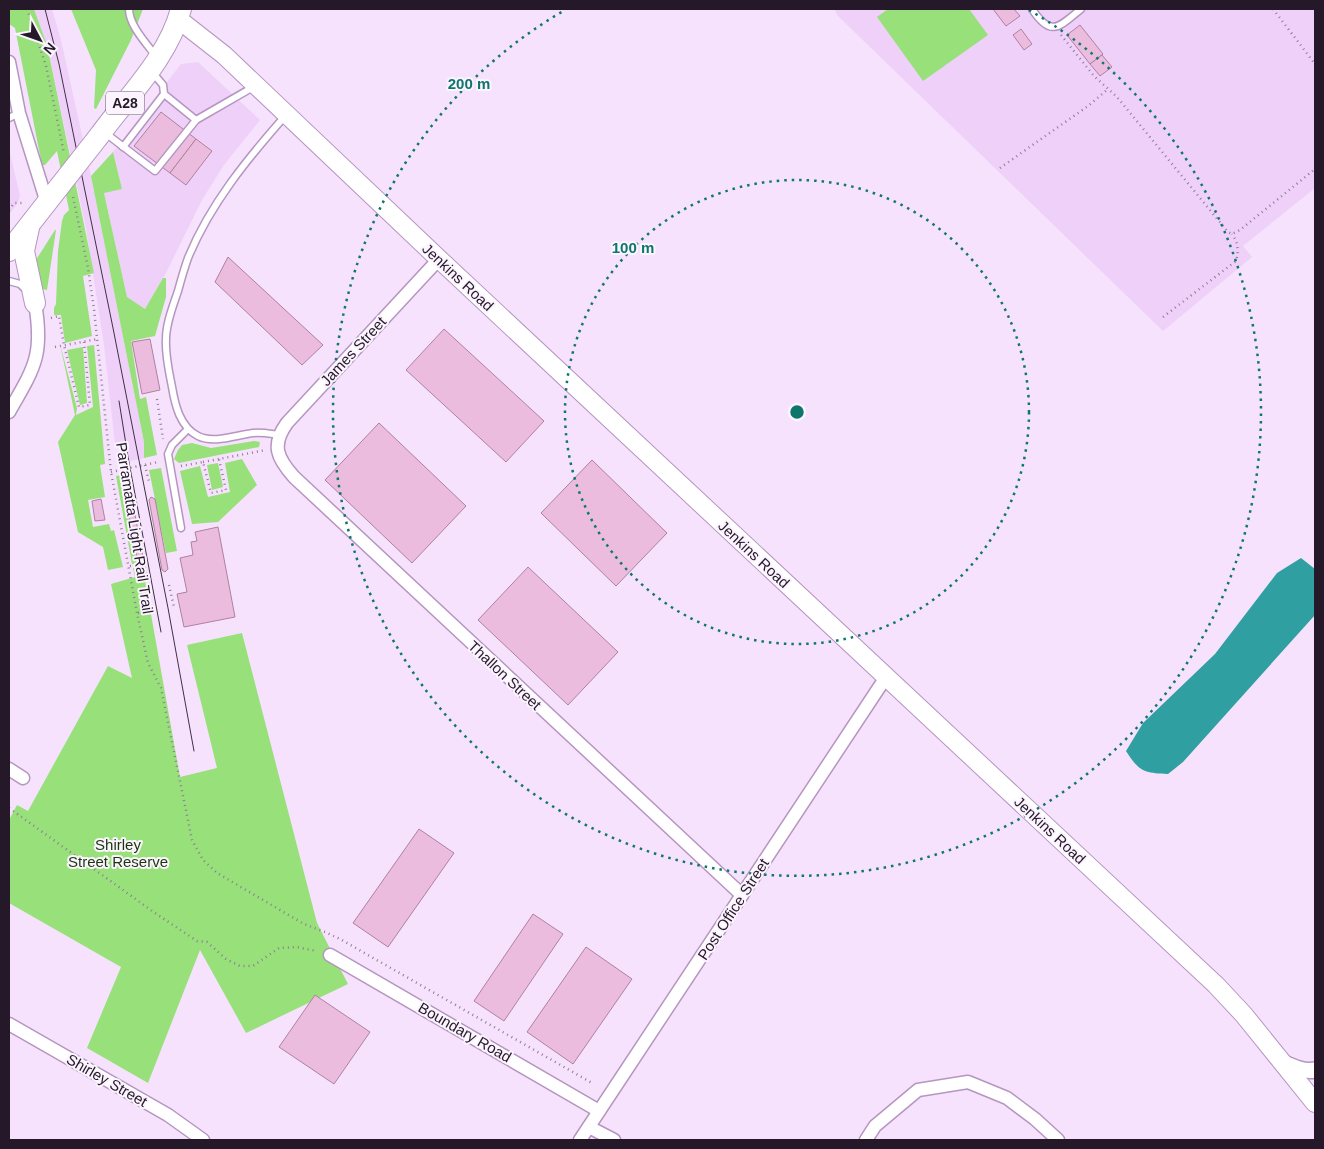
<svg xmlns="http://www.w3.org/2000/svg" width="1324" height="1149" font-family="Arial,sans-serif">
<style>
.built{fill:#efd0f9}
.green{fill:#97e07a}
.water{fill:#2f9fa1}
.building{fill:#ebbcdd;stroke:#ae81a1}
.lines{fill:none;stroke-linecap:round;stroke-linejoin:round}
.service-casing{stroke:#b596c0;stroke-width:9}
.minor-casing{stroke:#b596c0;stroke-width:15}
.tertiary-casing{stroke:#b596c0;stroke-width:18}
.secondary-casing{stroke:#b596c0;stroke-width:20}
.trunk-casing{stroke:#b596c0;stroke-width:22}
.path{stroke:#8e7e94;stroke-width:2.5;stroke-dasharray:1 4;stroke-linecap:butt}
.service{stroke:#fff;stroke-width:6}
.minor{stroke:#fff;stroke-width:12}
.tertiary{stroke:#fff;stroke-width:15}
.secondary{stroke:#fff;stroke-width:18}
.trunk{stroke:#fff;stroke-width:20}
.tram{stroke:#3e3143;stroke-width:1}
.trunk-bridge-casing{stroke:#b596c0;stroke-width:22;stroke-linecap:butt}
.trunk-bridge{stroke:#fff;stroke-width:20}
.ring{fill:none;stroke:#0f766e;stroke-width:2.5;stroke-dasharray:2.5 5}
.labels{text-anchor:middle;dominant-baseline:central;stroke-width:4;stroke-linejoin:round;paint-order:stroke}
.shield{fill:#fbf4fe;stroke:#655b69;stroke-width:1}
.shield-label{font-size:14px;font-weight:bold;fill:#251929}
.street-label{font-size:15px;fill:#251929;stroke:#fbf4fe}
.park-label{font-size:15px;fill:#19360b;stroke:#fbf4fe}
.centre{fill:#0f766e;stroke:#fbf4fe;stroke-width:2.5}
.ring-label{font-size:15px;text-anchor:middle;font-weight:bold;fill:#0f766e;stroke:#fbf4fe;stroke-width:4;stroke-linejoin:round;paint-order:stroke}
</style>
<rect width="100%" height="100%" fill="#f6e2fd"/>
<!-- built -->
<g class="built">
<path d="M34 9H52L61 40 91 176 144 442V458L127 462 121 455 119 444H115L104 345 86 228 47 45Z"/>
<path d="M834 9H1315V188L1243 246 1252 257 1163 331 838 16Z"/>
<path d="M198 62 260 120 224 165 202 200 166 273 145 309 127 298 104 192 122 189 113 152 181 64Z"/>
<path d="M9 149 20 196 18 202 9 215Z"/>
</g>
<!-- green -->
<g class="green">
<path d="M9 9H34L47 45 94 273 83 276 92 336 65 343 61 315H54V308L56 304 58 251 62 221 64 215 69 210 57 151 45 165H42L15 28 9 24Z"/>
<path d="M71 9H143L131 40 96 109 94 108 96 70Z"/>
<path d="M888 9H969L988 35 923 81 877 17Z"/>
<path d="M113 152 122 189 104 193 127 297 145 309 163 278H166V297L155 336 131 341 140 399 146 397 157 455 144 458V442L91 176Z"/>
<path d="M55 230H56L47 290 42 289 41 286 34 263Z"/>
<path d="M60 344 77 408 76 415 93 407 87 346 94 345 105 464 100 465 105 497 88 500 93 527 109 524 111 531 114 530 123 567 108 570 103 547 78 532 58 442 75 415Z"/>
<path d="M83 347 87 403 80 405 67 350Z"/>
<path d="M254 441 260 442 259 447 179 463 174 459 178 450 182 445 192 443 211 448Z"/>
<path d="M242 459 257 485 218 522 192 524 180 471 200 466 208 497 230 492 225 463Z"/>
<path d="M218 463 223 487 212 490 207 465Z"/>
<path d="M161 468 177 551 166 553 149 470Z"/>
<path d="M121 475 137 563 132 564 116 476Z"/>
<path d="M138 567 140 575H144L180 777 217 768 187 645 242 633 317 923 348 984 246 1033 200 950 148 1083 87 1048 121 967 9 903V820L17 805 28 811 108 666 132 678 111 584 135 577 133 568Z"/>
</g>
<!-- water -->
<path class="water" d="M1301 558 1315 569V615L1183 762 1168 774C1143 773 1139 771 1126 751L1143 723 1215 654 1277 573Z"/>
<!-- building -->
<g class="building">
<path d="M993 9H1014L1020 16 1006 26Z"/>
<path d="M1080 25 1103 54 1090 64 1067 35Z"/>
<path d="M1021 29 1032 44 1024 50 1013 35Z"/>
<path d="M1102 55 1112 67 1100 76 1090 64Z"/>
<path d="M161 112 196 139 170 173 134 146Z"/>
<path d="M196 139 212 151 186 185 170 173Z"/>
<path d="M228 257 323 345 302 365 215 282Z"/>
<path d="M444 329 544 421 506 462 406 370Z"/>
<path d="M150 339 160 390 142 394 132 342Z"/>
<path d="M379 423 466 506 412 563 325 480Z"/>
<path d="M592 460 667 533 616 586 541 513Z"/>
<path d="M151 497 155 499 168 569 165 572 162 570 149 500Z"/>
<path d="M101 499 105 520 95 521 92 501Z"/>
<path d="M129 502 133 504 146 573 144 576 140 574 127 505Z"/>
<path d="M218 527 235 617 184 627 177 594 187 592 180 558 193 555 191 542 197 541 195 532Z"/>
<path d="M528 567 618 652 568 705 478 620Z"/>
<path d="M419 829 454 853 388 947 353 923Z"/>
<path d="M533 914 563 934 504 1021 474 1001Z"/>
<path d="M586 947 632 979 573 1064 527 1032Z"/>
<path d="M315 995 370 1032 334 1084 279 1047Z"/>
</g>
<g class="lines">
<!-- service casing -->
<g class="service-casing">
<g id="service">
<path d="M129 9C129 25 146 43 155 55"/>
<path d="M1032 9C1051 38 1059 27 1081 9"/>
<path d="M152 72 163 85 164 94 196 120"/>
<path d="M9 118 19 113"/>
<path d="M104 132 155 171 196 120 255 86"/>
<path d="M123 147 164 94"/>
<path d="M9 281 20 284 26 290"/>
<path d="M280 435C271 434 263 432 253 433 236 435 214 444 198 436 180 427 175 405 172 387 169 371 165 355 166 339 166 323 173 306 178 291 181 280 184 269 188 258 210 204 248 158 286 115"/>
<path d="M181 528 168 454 172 445 188 429"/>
</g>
</g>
<!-- minor casing -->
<g class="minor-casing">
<g id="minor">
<path d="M9 62 19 113 47 203"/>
<path d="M439 259 287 423C271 445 277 458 294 477L742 895"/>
<path d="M9 412C34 368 44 356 35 303"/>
<path d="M9 769 23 778"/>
<path d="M330 955 599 1111"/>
<path d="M9 1024 168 1115 203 1140"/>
<path d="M589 1127 614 1140"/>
<path d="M580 1140 886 677"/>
<path d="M866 1140 875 1126 918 1090 968 1082 1007 1098 1035 1119 1058 1140"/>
</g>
</g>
<!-- tertiary casing -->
<g class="tertiary-casing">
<path id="tertiary" d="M1282 1062C1293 1067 1303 1072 1315 1070"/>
</g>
<!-- secondary casing -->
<g class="secondary-casing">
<path id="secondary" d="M178 19 224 55 439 259 1216 985 1244 1015 1315 1103"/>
</g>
<!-- trunk casing -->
<g class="trunk-casing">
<g id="trunk">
<path d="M99 136C128 96 168 58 181 9"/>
<path d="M29 228 24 251 35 303"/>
<path d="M9 251 59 187"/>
</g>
</g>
<!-- path -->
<g class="path">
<path d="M27 9 46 66 64 153"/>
<path d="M1273 9 1315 64"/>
<path d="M1061 35 1094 76 1117 97 1228 232 1232 234 1240 230 1315 169"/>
<path d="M1000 168 1088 106 1108 89"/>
<path d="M73 197 88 268 94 309 111 472 137 613 148 663 161 688 192 840 203 860 217 873 304 924 325 932 340 939 592 1083"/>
<path d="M9 210 14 203H23"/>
<path d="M1163 317 1236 261C1239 251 1238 242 1232 234"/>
<path d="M51 318 59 316 64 345 79 407 90 405 84 342"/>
<path d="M55 347 98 339"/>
<path d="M157 399 163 439"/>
<path d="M203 462 219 459"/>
<path d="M145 465 149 482"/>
<path d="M181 466 203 462 211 493 226 490 219 459 266 450"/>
<path d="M123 469 127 486"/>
<path d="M111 472 158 462"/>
<path d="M130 566 138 565"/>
<path d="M169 585 174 607"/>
<path d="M138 613 151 611 147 589"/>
<path d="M9 808 155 913 197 941 207 942 226 959 240 966H253L279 948 296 947 317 951"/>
</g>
<!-- service -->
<use href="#service" class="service"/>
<!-- minor -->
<use href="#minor" class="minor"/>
<!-- tertiary -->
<use href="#tertiary" class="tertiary"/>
<!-- secondary -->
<use href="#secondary" class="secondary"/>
<!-- trunk -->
<use href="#trunk" class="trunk"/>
<!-- tram -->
<g class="tram">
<path d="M45 9 59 64 113 328 168 608 194 751"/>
<path d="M119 401 128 457 161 632"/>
</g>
<!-- trunk-bridge casing -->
<g class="trunk-bridge-casing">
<path id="trunk-bridge" d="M59 187 99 136"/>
</g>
<!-- trunk-bridge -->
<use href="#trunk-bridge" class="trunk-bridge"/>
</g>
<!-- distance rings -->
<g class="ring">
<circle cx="797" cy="412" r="232"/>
<path d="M1029 10A464 464 0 1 1 565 10"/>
</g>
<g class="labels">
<!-- shield labels -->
<rect class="shield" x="106" y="91.5" width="38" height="23" rx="4"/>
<g class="shield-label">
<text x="125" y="103">A28</text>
</g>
<!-- street labels -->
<g class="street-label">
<text transform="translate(458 277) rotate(43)">Jenkins Road</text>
<text transform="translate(353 351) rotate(-47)">James Street</text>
<text transform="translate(135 528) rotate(81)">Parramatta Light Rail Trail</text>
<text transform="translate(754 554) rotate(43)">Jenkins Road</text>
<text transform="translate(505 675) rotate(43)">Thallon Street</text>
<text transform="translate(1050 830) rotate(43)">Jenkins Road</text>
<text transform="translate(733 909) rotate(-57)">Post Office Street</text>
<text transform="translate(465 1032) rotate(30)">Boundary Road</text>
<text transform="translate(107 1080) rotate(30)">Shirley Street</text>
</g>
<!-- park labels -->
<g class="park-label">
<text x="118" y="844">Shirley<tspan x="118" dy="17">Street Reserve</tspan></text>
</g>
</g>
<circle cx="797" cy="412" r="8" class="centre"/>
<g class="ring-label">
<text x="469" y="89">200 m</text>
<text x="633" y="253">100 m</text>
</g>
<!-- border -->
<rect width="1324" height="1149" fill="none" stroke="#251929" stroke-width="20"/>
<!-- north arrow -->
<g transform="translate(40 40) rotate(131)" stroke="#fbf4fe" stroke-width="4" paint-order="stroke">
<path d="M0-4L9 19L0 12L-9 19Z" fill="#251929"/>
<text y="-8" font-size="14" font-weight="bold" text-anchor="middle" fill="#251929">N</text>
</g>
</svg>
